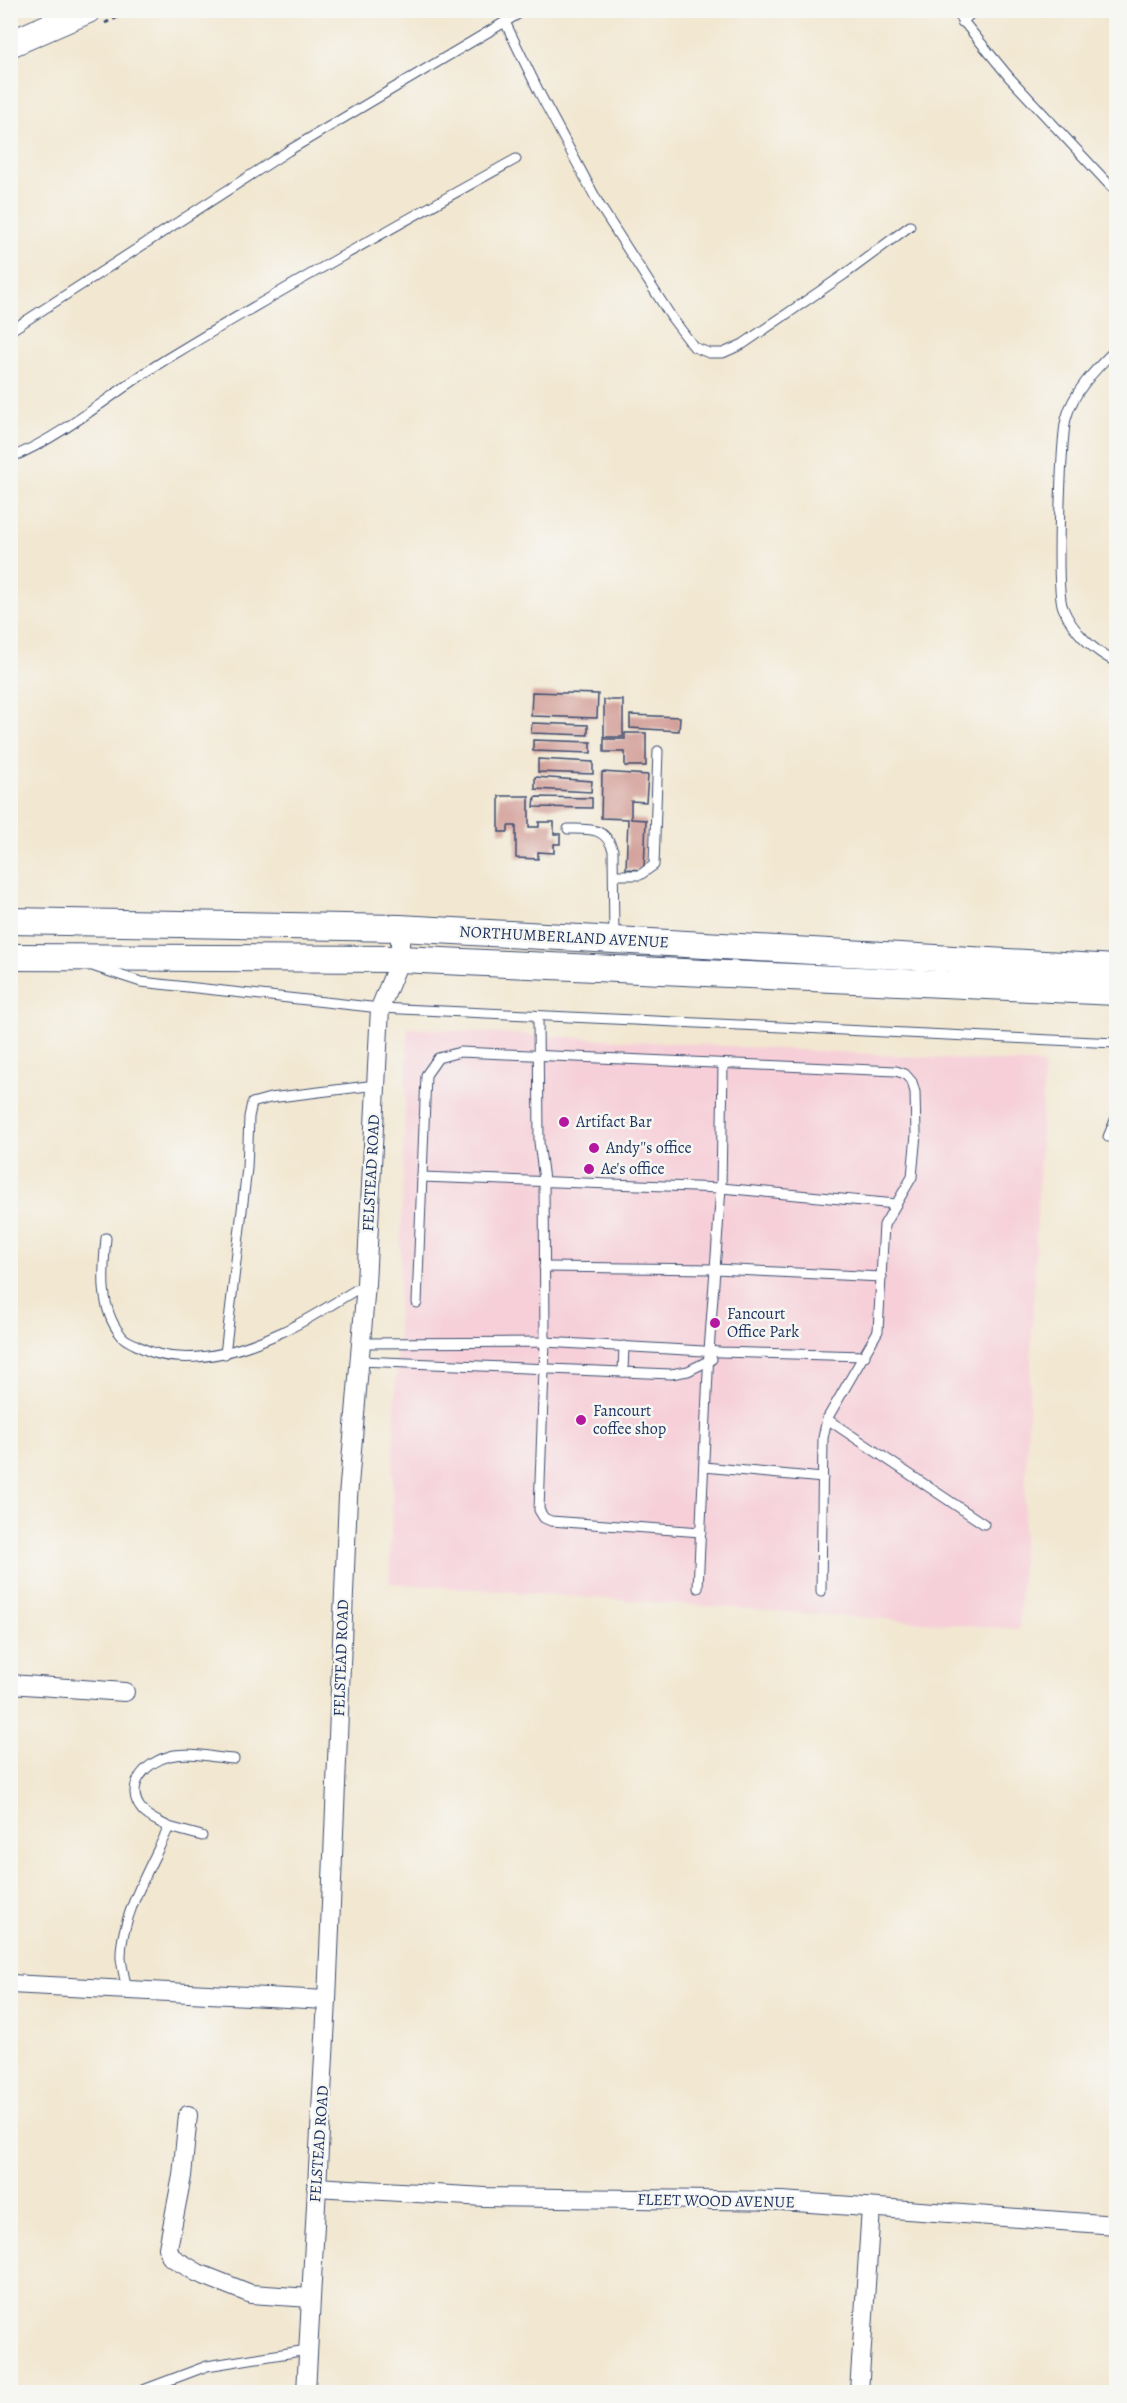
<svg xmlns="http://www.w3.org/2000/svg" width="1127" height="2403" font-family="Alegreya,serif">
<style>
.built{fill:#f6cfd8}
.building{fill:#cf948e}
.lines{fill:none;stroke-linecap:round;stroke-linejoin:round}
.service-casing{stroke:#3b4b6f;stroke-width:11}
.minor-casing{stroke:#3b4b6f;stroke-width:20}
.secondary-casing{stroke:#3b4b6f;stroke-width:28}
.path{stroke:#3b4b6f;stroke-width:3;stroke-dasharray:4.5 4.5;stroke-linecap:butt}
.service{stroke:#fff;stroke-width:9}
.minor{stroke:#fff;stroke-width:18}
.secondary{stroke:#fff;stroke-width:26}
.poi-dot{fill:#b5179e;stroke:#f6f6f2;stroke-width:2}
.labels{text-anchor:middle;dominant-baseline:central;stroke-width:5;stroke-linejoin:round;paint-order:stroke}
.street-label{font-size:16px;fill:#1b2f5e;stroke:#f6f6f2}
.poi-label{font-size:16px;fill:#1b2f5e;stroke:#f6f6f2;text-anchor:start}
</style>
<rect width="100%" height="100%" fill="#f6f6f2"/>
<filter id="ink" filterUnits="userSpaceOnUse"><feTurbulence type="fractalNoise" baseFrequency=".0167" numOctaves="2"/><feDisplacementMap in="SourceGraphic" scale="12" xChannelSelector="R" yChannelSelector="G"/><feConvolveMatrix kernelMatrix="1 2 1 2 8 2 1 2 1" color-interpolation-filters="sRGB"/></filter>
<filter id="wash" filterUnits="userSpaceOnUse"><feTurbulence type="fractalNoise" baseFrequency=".008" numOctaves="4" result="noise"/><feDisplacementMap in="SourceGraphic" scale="24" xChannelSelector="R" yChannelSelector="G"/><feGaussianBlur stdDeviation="1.35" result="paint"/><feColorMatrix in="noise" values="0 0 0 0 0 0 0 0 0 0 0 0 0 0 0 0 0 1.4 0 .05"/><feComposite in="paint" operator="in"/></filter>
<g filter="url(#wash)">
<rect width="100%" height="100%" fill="#f2e7d0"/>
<!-- built -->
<path class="built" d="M408 1028 1044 1064 1019 1629 389 1583Z"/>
<g id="blocks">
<!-- building -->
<g class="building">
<path d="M532 692 598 694 597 718 531 716Z"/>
<rect x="604" y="700" width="19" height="37"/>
<path d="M630 715 680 717 679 731 630 728Z"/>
<path d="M532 723 588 725V735L531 733Z"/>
<path d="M625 733H646V766H625V752H604V739H625Z"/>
<path d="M533 740 591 742V753L533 751Z"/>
<path d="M538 759 593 762V774L538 772Z"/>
<path d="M602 772 648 775 646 802 631 801V819L646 820 644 870 626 869 628 819 601 818Z"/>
<path d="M535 777 592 781 591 792 535 789Z"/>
<path d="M499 796H529V827H539V822H554V834H560V844H554V853L538 852V859L516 858V826H508V832H499Z"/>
<path d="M535 797 592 798V808L534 807Z"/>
</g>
</g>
</g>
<g filter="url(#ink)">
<use href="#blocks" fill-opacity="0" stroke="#3b4b6f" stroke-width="1.5"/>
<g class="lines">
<!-- service casing -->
<g class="service-casing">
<g id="service">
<path d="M954 10 1009 77 1116 192"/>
<path d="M962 22 975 10"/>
<path d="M506 24 540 94 600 206 672 318 694 347 709 353H723L743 344 845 274 910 226"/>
<path d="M10 331 288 151 525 10"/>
<path d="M1116 349C1097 368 1073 391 1066 419 1061 441 1055 590 1063 608 1073 632 1094 651 1116 662"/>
<path d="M10 458C68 434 115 390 168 358 282 289 399 224 516 159"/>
<path d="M568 829C590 829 605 827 613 850L614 938"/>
<path d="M614 875H640L654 865 658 751"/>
<path d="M95 967 141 982 380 1008 1116 1043"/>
<path d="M538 1016 539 1142 544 1180 545 1342 539 1510 544 1518 551 1521 701 1532"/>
<path d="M1108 1137 1116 1118"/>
<path d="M422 1177 721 1188 896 1204"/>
<path d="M106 1238C103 1270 99 1309 121 1335 124 1340 131 1342 136 1345 181 1371 239 1352 282 1332 311 1319 338 1300 366 1284"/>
<path d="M544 1267 715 1269 882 1277"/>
<path d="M417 1303 426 1075 438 1058 460 1052 896 1071 905 1074 912 1082 915 1092 916 1134 912 1177 884 1225 878 1331 827 1419 823 1438 821 1592"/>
<path d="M361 1343 545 1342 721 1352 865 1356"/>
<path d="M225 1354 247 1168 249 1117 252 1103 270 1098 376 1085"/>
<path d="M360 1361 671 1374 688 1371 712 1359"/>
<path d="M623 1372 624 1346"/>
<path d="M827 1419 984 1524"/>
<path d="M704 1467 823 1478"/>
<path d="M698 1588 709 1351 721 1188 723 1064"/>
<path d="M169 1827 202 1836"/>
<path d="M127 1990C125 1979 122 1968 121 1958 120 1917 152 1864 169 1827 160 1822 148 1818 142 1810 123 1786 146 1762 170 1756 188 1751 215 1758 234 1759"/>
<path d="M138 2392 207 2366 307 2350 308 2347"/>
</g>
</g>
<!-- minor casing -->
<g class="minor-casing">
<g id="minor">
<path d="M10 1684 125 1692"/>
<path d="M10 1984 327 2000"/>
<path d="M188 2115 182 2176 168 2248 171 2257 198 2273 251 2294 310 2298"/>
<path d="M316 2187 485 2197 782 2201 1116 2225"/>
<path d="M306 2392 327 2000 348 1497 366 1284 380 1008 400 959V928"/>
<path d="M859 2392 871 2208"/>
</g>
</g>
<!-- secondary casing -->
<g class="secondary-casing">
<g id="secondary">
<path d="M10 44 88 10"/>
<path d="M10 921 400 928 1116 968"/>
<path d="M10 957 400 959 1116 992"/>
</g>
</g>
<!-- path -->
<path class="path" d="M105 23 134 10"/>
<!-- service -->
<use href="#service" class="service"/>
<!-- minor -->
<use href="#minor" class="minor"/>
<!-- secondary -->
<use href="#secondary" class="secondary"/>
</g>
</g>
<!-- markers -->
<g class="poi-dot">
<circle cx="564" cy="1122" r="6"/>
<circle cx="594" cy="1148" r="6"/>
<circle cx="589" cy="1169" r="6"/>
<circle cx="715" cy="1323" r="6"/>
<circle cx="581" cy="1420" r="6"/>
</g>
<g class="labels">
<!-- street labels -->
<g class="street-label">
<text transform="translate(564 937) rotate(3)">NORTHUMBERLAND AVENUE</text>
<text transform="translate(371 1173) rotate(-87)">FELSTEAD ROAD</text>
<text transform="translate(341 1658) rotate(-88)">FELSTEAD ROAD</text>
<text transform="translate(319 2144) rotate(-86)">FELSTEAD ROAD</text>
<text transform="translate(716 2201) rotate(1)">FLEET WOOD AVENUE</text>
</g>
<!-- poi labels -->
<g class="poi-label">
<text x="576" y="1122">Artifact Bar</text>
<text x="606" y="1148">Andy''s office</text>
<text x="601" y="1169">Ae's office</text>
<text x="727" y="1314">Fancourt<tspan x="727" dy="18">Office Park</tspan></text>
<text x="593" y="1411">Fancourt<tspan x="593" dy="18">coffee shop</tspan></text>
</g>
</g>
<!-- margin -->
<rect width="1127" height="2403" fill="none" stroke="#f6f6f2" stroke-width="36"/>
</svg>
